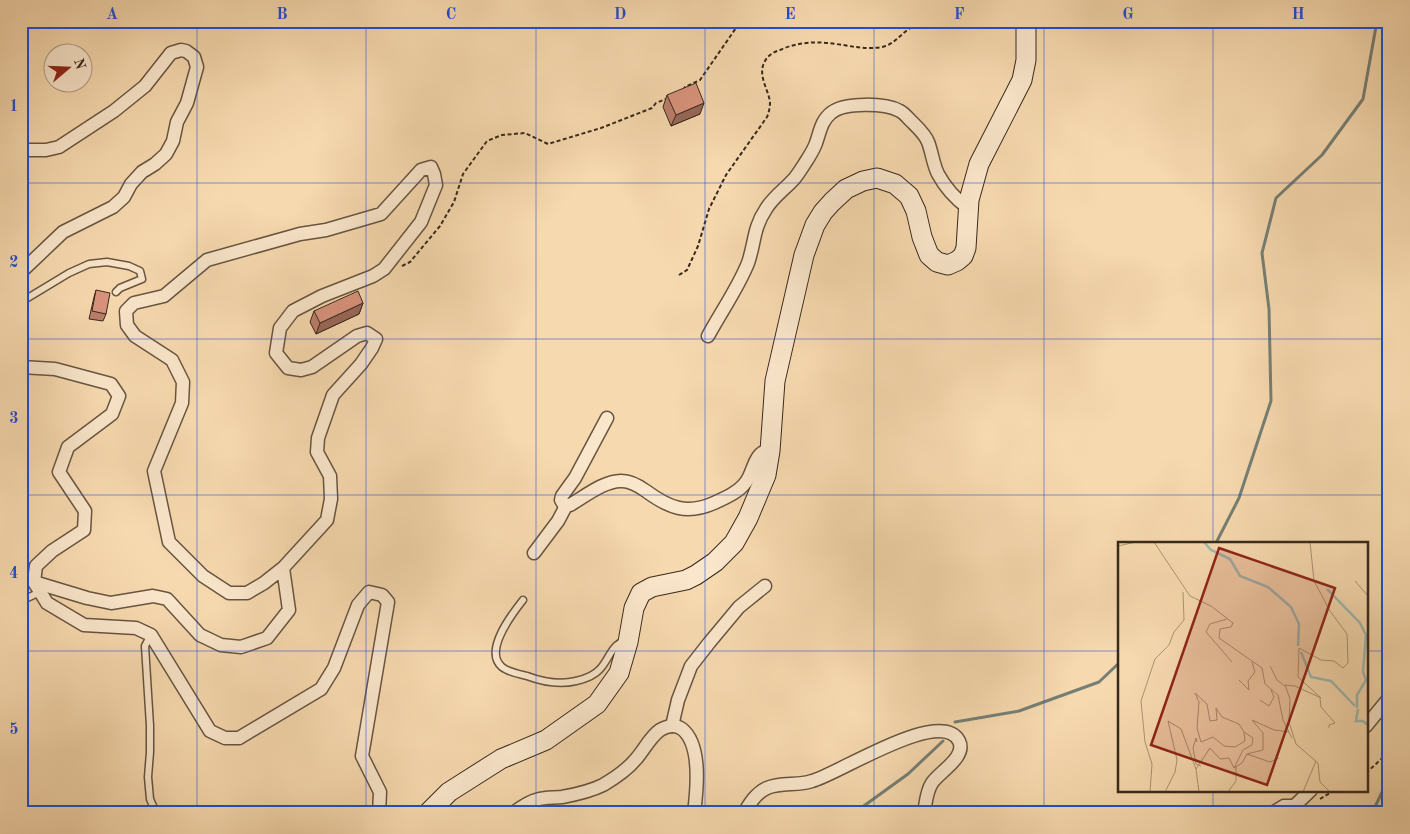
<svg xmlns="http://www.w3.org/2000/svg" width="1410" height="834" font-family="'Old Standard TT',serif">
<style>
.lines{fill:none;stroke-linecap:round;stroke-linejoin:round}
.stream{stroke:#757f75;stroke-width:3}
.lane-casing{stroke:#675541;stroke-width:9}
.street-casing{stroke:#675541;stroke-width:15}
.secondary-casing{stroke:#37291c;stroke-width:21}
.path{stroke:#37291c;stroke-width:2;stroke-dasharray:4 2.5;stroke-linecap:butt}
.lane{stroke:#fae6cb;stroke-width:6}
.street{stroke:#fae6cb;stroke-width:12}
.secondary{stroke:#fae6cb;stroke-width:19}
.wall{fill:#bb7e6c;stroke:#37291c}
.shaded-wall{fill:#986758;stroke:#37291c}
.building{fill:#d9937d;stroke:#37291c}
.grid{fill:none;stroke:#1d4ed8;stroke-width:1;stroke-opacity:0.55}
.inset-river{fill:none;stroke:#9eb9b1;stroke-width:2.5}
.inset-road{fill:none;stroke:#aa9374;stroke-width:1}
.view{fill:#8f2418;fill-opacity:0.15;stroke:#8f2418;stroke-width:2.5}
.inset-edge{fill:none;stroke:#37291c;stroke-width:2.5}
.neatline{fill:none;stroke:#1d4ed8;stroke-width:2}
.grid-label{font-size:16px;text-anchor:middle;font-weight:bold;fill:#1d4ed8}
</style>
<rect width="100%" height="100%" fill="#f7d9af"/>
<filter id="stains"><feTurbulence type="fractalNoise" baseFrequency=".004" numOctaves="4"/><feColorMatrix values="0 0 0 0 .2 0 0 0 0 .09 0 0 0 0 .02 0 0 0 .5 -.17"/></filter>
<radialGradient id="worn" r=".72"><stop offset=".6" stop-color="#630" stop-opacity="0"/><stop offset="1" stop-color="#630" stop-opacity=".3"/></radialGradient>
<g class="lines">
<!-- stream -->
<g class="stream">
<path d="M1216 543 1239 498 1271 401 1269 309 1262 253 1276 198 1322 155 1363 99 1377 21"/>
<path d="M955 722 1019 711 1099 682 1119 663"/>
<path d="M854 813 908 774 943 741"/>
<path d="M1372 813 1387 782"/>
</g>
<!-- lane casing -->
<g class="lane-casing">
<g id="lane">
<path d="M21 302 69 273 89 264 107 262 129 266 140 271 142 279 120 288 116 292"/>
<path d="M523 600C512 614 483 651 502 667 508 672 519 674 527 676 543 682 559 685 576 681 585 679 594 676 600 669 608 661 612 644 625 641"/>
<path d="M21 601 40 592"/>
<path d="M151 635 145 646 150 726V752L148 777 150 799 156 813"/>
<path d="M1267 813 1283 803H1297"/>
</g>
</g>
<!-- street casing -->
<g class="street-casing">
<g id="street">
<path d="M21 150H46L59 147 114 111 145 86 171 53 181 50 186 51 194 57 197 67 187 103 177 122 173 141 166 154 155 164 142 172 131 184 124 197 113 207 63 232 21 272"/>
<path d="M708 336C721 312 738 288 748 263 755 243 753 228 766 209 773 197 785 189 794 179 799 173 803 166 807 160 810 155 814 149 816 143 820 132 821 121 831 113 844 102 885 103 900 111 904 113 908 118 911 121 917 127 925 134 928 142 932 152 933 164 938 174 945 187 957 200 968 208"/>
<path d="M21 367 55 369 111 384 119 396 112 414 68 447 59 472 85 511 84 530 52 551 36 566 34 582 47 603 84 625 136 628 151 635 210 731 225 738H239L321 689 334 668 358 605 369 592 382 595 388 602 362 756 380 792 379 813"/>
<path d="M607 418 575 478 562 496 561 500 564 505H570C584 497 605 480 622 481 631 481 639 486 646 491 669 508 687 515 714 503 725 498 739 492 746 482 754 472 754 450 770 451"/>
<path d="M534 553 558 521 566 506"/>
<path d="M34 582 87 598 111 603 153 596 167 599 200 635 221 645 241 647 267 638 289 610 283 568 327 520 331 499 330 476 317 452 318 438 333 395 361 364 372 348 376 339 367 333 357 336 312 367 301 370 288 368 276 353 280 328 293 311 322 296 373 276 384 269 421 222 436 185 434 174 431 167 421 170 381 214 326 230 300 234 207 260 164 296 134 303 126 311 127 325 135 336 172 360 183 382 182 403 154 471 169 542 203 576 229 593H247L264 583 283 568"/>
<path d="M672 726 678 700 691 666 709 643 739 607 765 586"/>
<path d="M1366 726 1389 698"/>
<path d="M513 813C520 808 528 802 536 800 545 797 553 798 562 797 573 795 593 790 603 785 615 778 627 770 636 759 644 750 650 737 660 730 667 726 675 724 682 729 702 745 697 790 694 813"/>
<path d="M744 813C750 803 756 793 767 788 781 782 798 786 812 781 837 775 941 706 959 741 967 757 939 772 932 783 926 792 926 803 924 813"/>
<path d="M1287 813 1311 790"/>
</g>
</g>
<!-- secondary casing -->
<g class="secondary-casing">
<path id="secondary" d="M428 813 449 792 501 759 546 740 597 704 619 673 628 642 634 608 641 593 652 587 686 580 696 575 715 562 734 543 748 518 766 475 770 451 775 381 804 255 815 225 823 212 832 202 846 189 863 181 877 178 895 184 909 196 916 211 922 237 929 255 937 262 948 265 957 261 963 256 966 248 969 200 979 164 1022 80 1026 60V21"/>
</g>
<!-- path -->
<g class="path">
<path d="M683 90 685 87 700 80 736 28 749 21"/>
<path d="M402 266 410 262 440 226 454 202 463 174 487 141 502 135 525 133 548 144 601 128 652 108 656 103 666 99"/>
<path d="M679 275 687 270 698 246 709 209 726 175 767 117C769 112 770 107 770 102 768 88 757 75 765 61 768 55 774 52 780 50 797 42 817 41 836 44 852 46 865 50 882 47 897 44 903 29 917 25 926 22 937 23 947 21"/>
<path d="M1366 773 1389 752"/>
<path d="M1320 799 1335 790"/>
</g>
<!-- lane -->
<use href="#lane" class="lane"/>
<!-- street -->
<use href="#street" class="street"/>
<!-- secondary -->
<use href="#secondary" class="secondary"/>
</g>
<!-- wall -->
<g class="wall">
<path d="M667 95 700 114 671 126 663 107Z"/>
<path d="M96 290 106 314 103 321 89 319 94 297Z"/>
<path d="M363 303 359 314 316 334 310 322 314 311Z"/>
</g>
<!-- shaded-wall -->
<g class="shaded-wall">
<path d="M704 103 700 114 671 126 676 115Z"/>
<path d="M363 303 359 314 316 334 320 323Z"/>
</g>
<!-- building -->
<g class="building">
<path d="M696 83 704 103 676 115 667 95Z"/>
<path d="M96 290 110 293 106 314 92 311Z"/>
<path d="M358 291 363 303 320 323 314 311Z"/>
</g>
<!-- grid -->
<path class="grid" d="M197 21V813M366 21V813M536 21V813M705 21V813M874 21V813M1044 21V813M1213 21V543M21 183H1389M21 339H1389M21 495H1389M21 651H1119M1366 651H1389M1213 790V813"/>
<!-- overview -->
<g transform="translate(1118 542)">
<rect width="250" height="250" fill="#f7d9af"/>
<path class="inset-river" d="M86 0 93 8 112 17 122 34 150 45 173 65 181 82 180 104M209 47 242 81 248 93 245 130 248 138 239 153V166M183 110 193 135 213 139 237 164M240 167 238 179H245L250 183"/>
<path class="inset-road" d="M36 0 72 54 93 64 115 81 113 85 102 87 101 96 144 126 147 142 160 153 165 178 174 196M0 4 18 0M237 39 250 54M109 77 92 82 88 90 114 120M152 124 159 138 167 144M121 138 131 148 130 139 137 130 134 120M202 156 203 165 217 181 211 183V186M142 158 151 164 156 155 153 148M79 200 78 196 75 206 78 222 83 224M178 202 171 180 172 157 167 143 177 144 203 156 180 135 181 106 203 118 216 119 225 126 230 121 229 92 212 69 196 39 192 0M178 202 200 221 202 240 212 250M129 212 152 220 161 216M116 226 125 208 134 203 135 196 126 190 121 182 104 175 98 166 99 178 92 179 89 162 77 151 81 160 79 186 83 200 95 195 106 204 117 205 127 199 126 190M78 227 81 250M32 250 34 222 27 200 23 159 37 117 51 103 56 90 66 78 65 50M47 250 57 230 59 218 50 179 63 187 78 227 92 206 102 217 111 216 116 226 124 221 129 212 145 208V191L134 178 156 188 171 190M110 250 118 239V225M185 250 198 219"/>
<path class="view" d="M101 6 217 46 149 243 33 203Z"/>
<rect width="250" height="250" class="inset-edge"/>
</g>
<!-- margin -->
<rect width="1410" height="834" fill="none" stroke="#f7d9af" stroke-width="55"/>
<!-- north arrow -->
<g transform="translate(68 68) rotate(71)"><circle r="24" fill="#fae6cb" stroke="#ac9a85"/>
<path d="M0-4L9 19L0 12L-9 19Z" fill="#8f2418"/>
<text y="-8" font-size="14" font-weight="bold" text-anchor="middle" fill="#37291c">N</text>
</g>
<rect x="28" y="28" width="1354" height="778" class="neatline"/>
<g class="grid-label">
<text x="112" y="19">A</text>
<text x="282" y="19">B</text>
<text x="451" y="19">C</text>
<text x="620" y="19">D</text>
<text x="790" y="19">E</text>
<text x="959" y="19">F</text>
<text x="1128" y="19">G</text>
<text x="1298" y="19">H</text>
<text x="14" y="111">1</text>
<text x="14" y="267">2</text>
<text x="14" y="423">3</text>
<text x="14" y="578">4</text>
<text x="14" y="734">5</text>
</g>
<rect width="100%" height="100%" filter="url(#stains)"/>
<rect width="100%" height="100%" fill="url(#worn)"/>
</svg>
